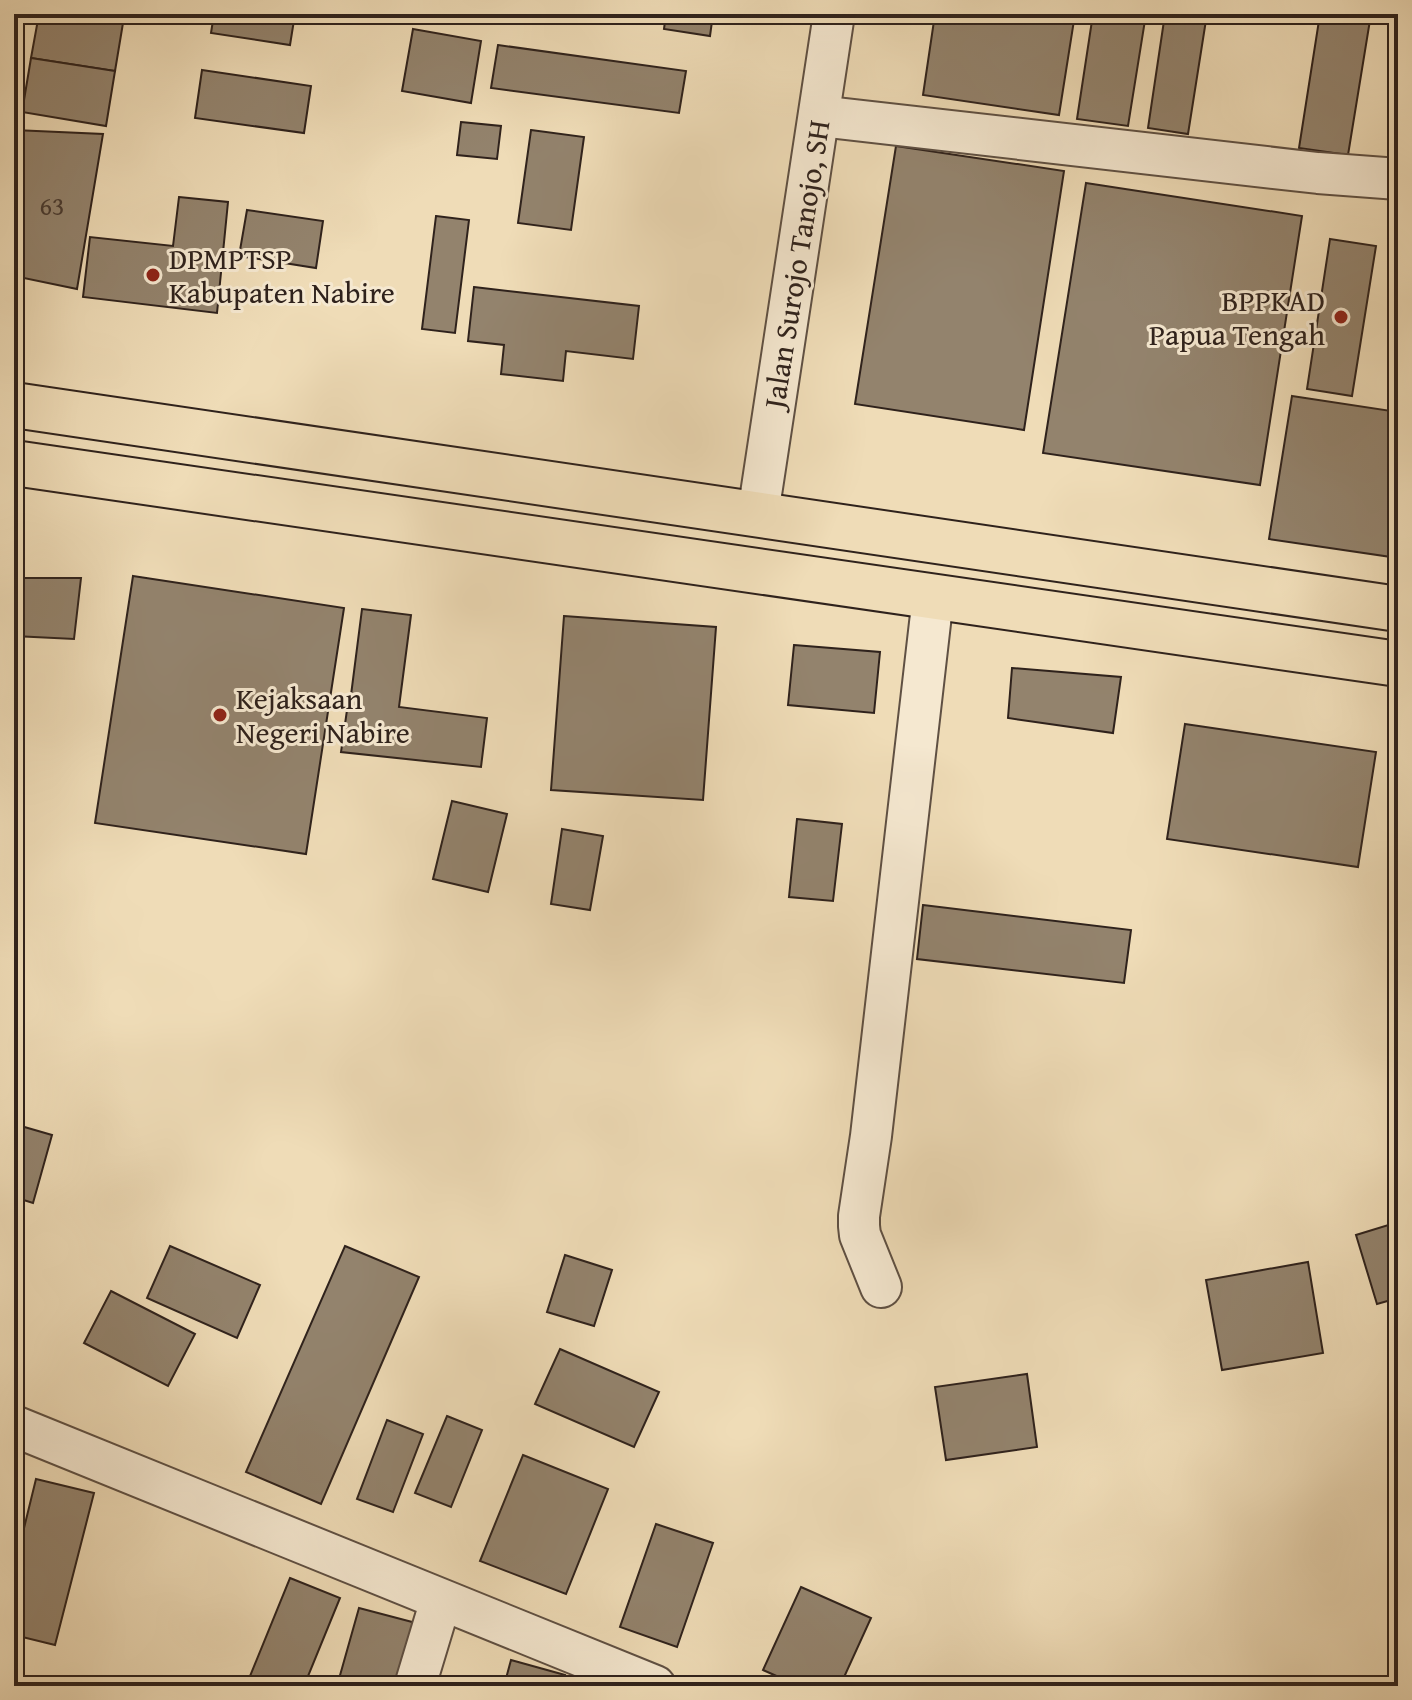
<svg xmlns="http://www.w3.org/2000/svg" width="1412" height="1700" font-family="'Gentium Book Plus',serif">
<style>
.building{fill:#93836d;stroke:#2f221c;stroke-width:2}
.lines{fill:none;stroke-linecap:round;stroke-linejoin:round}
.minor-casing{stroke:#5f5043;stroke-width:44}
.major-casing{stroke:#2f221c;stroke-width:48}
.minor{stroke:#f5e8d0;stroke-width:40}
.major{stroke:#efdcb7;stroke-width:44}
.poi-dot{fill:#8f2418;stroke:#f5e8d0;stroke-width:3}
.labels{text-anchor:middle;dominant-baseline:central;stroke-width:6;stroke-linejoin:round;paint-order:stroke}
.number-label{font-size:26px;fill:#483a30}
.poi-label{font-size:30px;fill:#2f221c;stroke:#f5e8d0;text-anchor:start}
.street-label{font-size:30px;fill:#2f221c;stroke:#f5e8d0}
</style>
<rect width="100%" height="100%" fill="#efdcb7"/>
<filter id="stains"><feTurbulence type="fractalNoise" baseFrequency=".0025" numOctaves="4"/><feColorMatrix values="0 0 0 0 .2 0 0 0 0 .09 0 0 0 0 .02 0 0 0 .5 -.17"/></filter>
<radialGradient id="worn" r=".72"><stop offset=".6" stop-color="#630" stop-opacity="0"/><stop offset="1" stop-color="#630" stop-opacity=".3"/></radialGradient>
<!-- building -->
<g class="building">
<path d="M39 14H106L124 17 115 71 31 58Z"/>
<path d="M214 14H295L290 45 211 33Z"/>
<path d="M666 14H713L710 36 664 29Z"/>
<path d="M935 14H1075L1059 115 923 95Z"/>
<path d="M1093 14H1146L1128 126 1077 119Z"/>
<path d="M1165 14 1206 20 1188 134 1148 128Z"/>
<path d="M1320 14H1371L1348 155 1299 148Z"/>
<path d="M413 29 481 41 471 103 402 91Z"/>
<path d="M498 45 686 71 679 113 491 88Z"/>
<path d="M31 58 115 71 106 126 22 112Z"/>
<path d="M202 70 311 86 304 133 195 118Z"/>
<path d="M461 122 501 126 497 159 457 155Z"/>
<path d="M14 130 103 134 77 289 14 276Z"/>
<path d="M531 130 584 137 571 230 518 223Z"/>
<path d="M896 146 1064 171 1024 430 855 404Z"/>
<path d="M1086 183 1302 216 1260 485 1043 453Z"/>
<path d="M179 197 228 202 217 313 83 297 90 237 173 246Z"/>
<path d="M247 210 323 221 316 268 239 256Z"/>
<path d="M436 216 469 220 455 333 422 329Z"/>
<path d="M1330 239 1376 246 1352 396 1307 389Z"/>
<path d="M474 287 639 306 633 359 566 351 563 381 501 374 504 345 468 341Z"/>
<path d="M1292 396 1398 412V558L1269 539Z"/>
<path d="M133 576 344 608 306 854 95 823Z"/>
<path d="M14 578H81L74 639 14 636Z"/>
<path d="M362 609 411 615 399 707 487 718 481 767 341 752 348 703H350Z"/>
<path d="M564 616 716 627 703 800 551 790Z"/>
<path d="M794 645 880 652 874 713 788 705Z"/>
<path d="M1012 668 1121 677 1113 733 1008 718Z"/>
<path d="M1185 724 1376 752 1358 867 1167 839Z"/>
<path d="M452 801 507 814 488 892 433 879Z"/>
<path d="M797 819 842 824 833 901 789 897Z"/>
<path d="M562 829 603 836 590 910 551 904Z"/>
<path d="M923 905 1131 930 1124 983 917 959Z"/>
<path d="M14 1124 52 1135 33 1203 14 1197Z"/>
<path d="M1398 1222V1298L1377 1304 1356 1235Z"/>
<path d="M170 1246 260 1285 237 1338 147 1298Z"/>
<path d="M345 1246 419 1277 321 1504 246 1472Z"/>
<path d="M565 1255 612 1270 594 1326 547 1312Z"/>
<path d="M1308 1262 1323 1353 1222 1370 1206 1280Z"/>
<path d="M111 1291 195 1334 168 1386 84 1343Z"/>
<path d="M560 1349 659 1392 634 1447 535 1404Z"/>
<path d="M1027 1374 1037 1447 946 1460 935 1387Z"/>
<path d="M447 1416 482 1430 451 1507 415 1493Z"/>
<path d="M387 1420 423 1434 393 1512 357 1499Z"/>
<path d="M523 1455 608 1489 566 1594 480 1561Z"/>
<path d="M36 1479 94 1493 55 1645 14 1635V1569Z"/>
<path d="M656 1524 713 1543 677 1647 620 1627Z"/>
<path d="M290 1578 340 1598 304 1686H246Z"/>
<path d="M801 1587 871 1618 840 1686H799L763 1670Z"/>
<path d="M359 1608 416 1623 399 1686H337Z"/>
<path d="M511 1660 565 1675 562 1686H504Z"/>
</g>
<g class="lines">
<!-- minor casing -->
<g class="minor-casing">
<g id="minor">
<path d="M819 116 1318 173 1398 179"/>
<path d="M758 514 834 14"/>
<path d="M881 1287 860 1235 859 1226V1216L871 1136 933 597"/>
<path d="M14 1426 655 1686"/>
<path d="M415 1686 441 1600"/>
</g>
</g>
<!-- major casing -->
<g class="major-casing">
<g id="major">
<path d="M14 405 1398 609"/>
<path d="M14 463 1398 664"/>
</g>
</g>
<!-- minor -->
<use href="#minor" class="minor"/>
<!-- major -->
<use href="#major" class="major"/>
</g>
<!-- markers -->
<g class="poi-dot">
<circle cx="153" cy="275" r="8"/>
<circle cx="1341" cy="317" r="8"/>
<circle cx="220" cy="715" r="8"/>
</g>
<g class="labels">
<!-- number labels -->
<g class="number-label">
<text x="52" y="205">63</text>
</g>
<!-- poi labels -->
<g class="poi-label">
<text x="169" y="258">DPMPTSP<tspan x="169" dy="34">Kabupaten Nabire</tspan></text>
<text x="1325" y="300" text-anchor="end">BPPKAD<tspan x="1325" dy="34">Papua Tengah</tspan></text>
<text x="236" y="698">Kejaksaan<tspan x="236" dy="34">Negeri Nabire</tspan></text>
</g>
<!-- street labels -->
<g class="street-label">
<text transform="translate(796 264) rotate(-81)">Jalan Surojo Tanojo, SH</text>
</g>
</g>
<!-- margin -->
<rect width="1412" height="1700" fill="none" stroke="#efdcb7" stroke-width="48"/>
<rect x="16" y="16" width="1380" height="1668" fill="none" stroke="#2f221c" stroke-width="4"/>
<rect x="24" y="24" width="1364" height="1652" fill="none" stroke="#2f221c" stroke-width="2"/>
<rect width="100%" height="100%" filter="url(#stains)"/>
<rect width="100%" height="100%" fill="url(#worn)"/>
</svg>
